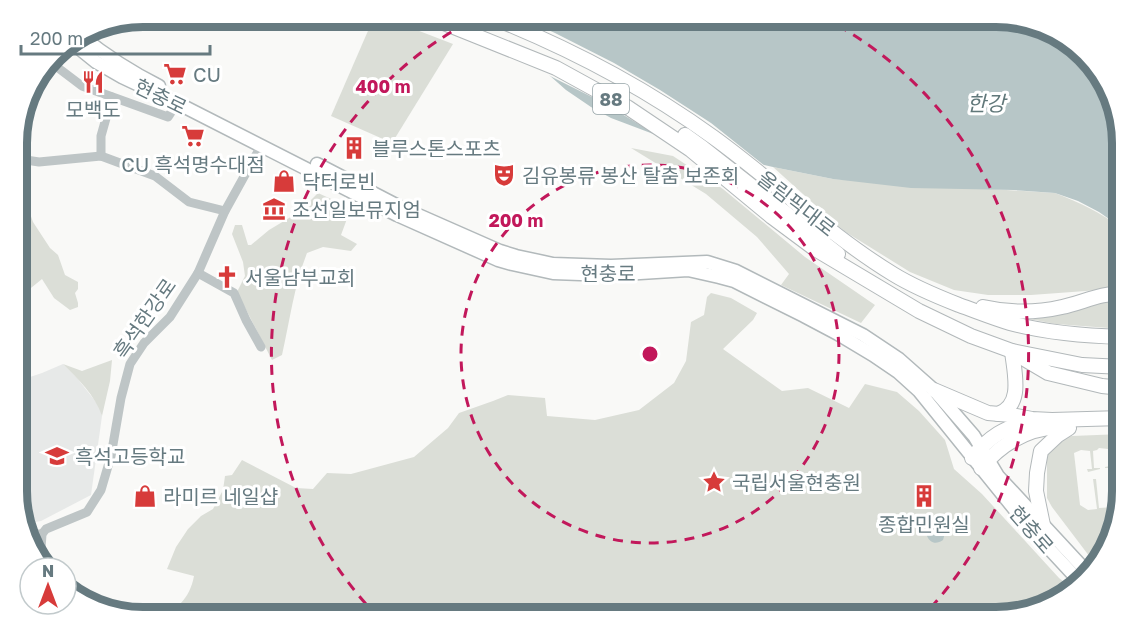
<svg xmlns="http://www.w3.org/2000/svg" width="1139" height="634" font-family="'Golos Text','Noto Sans KR',sans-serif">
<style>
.built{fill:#e7e9e8}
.green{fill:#dbded7}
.water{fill:#b7c6c7}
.pier{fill:#f9f9f7}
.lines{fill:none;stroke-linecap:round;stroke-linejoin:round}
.major-casing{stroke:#b2b9bb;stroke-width:15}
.highway-casing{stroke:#b2b8ba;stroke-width:16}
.minor{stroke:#bec5c6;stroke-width:9}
.major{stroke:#fff;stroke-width:12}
.highway{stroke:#fff;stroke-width:14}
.ring{fill:none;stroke:#c2185b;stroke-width:3;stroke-dasharray:10 8}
.labels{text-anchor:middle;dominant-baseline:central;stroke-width:6;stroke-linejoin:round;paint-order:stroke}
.shield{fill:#fff;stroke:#94a2a6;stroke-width:1.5}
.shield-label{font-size:18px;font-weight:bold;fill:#667a80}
.poi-label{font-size:20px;fill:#667a80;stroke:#fff;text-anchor:start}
.street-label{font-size:20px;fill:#667a80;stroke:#fff}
.water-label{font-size:21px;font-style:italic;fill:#61787a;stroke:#fff}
.rim{fill:none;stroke:#667a80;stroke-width:8}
.centre{fill:#c2185b;stroke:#fff;stroke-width:3}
.ring-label{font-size:18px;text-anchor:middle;font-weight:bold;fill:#c2185b;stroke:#fff;stroke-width:6;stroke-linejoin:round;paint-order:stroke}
</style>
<rect width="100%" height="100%" fill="#f9f9f7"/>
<!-- built -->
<path class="built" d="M63 364 77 378 99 406 102 416 91 495 41 521 24 524 18 508V381L42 373Z"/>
<!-- green -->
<g class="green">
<path d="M374 17H383L453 44 392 143 331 116Z"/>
<path d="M631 148 673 156 723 189 805 257 875 305 861 323 781 285 789 274 757 237 706 194Z"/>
<path d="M773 167 833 179 1055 193C1081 203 1099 212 1122 228V290L1113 289 1031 295H988L954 290 910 272 844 231Z"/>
<path d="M318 193 351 208 341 235 357 244 351 251 323 247 307 253C294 286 290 320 282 355L272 360 237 292 245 276 243 262 232 234 235 225H242L248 245H251L269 230 299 212Z"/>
<path d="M18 199 28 208 33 222 50 248 58 255 65 275 78 282V289L75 293 78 303V307L70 310 54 298 42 279 26 292 18 288Z"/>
<path d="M711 293 731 298 757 313 753 320 723 349 782 391 808 388 849 408 865 384 897 392 919 411 945 440 954 469 982 494 1059 578 1073 589 1066 596 1004 617H154C176 613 190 598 194 576L167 569 176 547 188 529 201 516 213 509 223 490 225 476 232 475 242 460 296 488 313 489 327 473 351 474 414 457 448 428 459 413 493 401 508 395 545 398 547 416 595 420 639 410 674 383 686 361 691 322 704 315 707 297Z"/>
<path d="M1122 300V329L1056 324 1008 315 1097 302Z"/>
<path d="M112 360 110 381 102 416C95 395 78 379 63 364L82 371Z"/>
<path d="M1122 434V455L1120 447 1117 446 1111 449 1113 466H1118L1117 468H1105V467L1110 466 1108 449 1099 448 1097 450 1093 451 1094 468H1100V469L1088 472 1087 469H1092L1090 451 1081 450 1074 453 1080 505 1088 510 1097 509 1093 479H1096L1099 508 1114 507 1111 476H1114L1117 506H1120L1106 554 1096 565 1052 507 1047 498V454L1060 439 1072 436Z"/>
</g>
<!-- water -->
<g class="water">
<path d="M444 17H996L1059 33 1101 73 1122 134V228L1099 212 1078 201 1055 193 1014 190 911 188 833 179 773 167 713 153 656 135 611 118 591 107 566 90 540 67Z"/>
<path d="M934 525 941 527 945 533 943 540C936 545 930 543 927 536L928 529Z"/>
</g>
<!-- pier -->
<path class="pier" d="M441 17H519L555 33 614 63 660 90 711 123 770 170 713 156 666 141 604 103 540 71 522 56Z"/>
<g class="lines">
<!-- major casing -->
<g class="major-casing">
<g id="major">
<path d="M80 35C106 56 129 71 159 86"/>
<path d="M70 41 96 62 122 77 177 103 397 215 498 260 512 264 553 273 608 275 688 270 719 277 734 281 804 316 838 334 873 355 898 372 919 391 1028 526 1080 582"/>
<path d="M317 164 400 207 500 251 516 256 553 264 611 266 707 262 736 271 863 335 899 359 934 390 974 436 998 476 1088 573"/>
</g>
</g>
<!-- highway casing -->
<g class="highway-casing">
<g id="highway">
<path d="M429 17 556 68 627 107 691 150 772 217 815 249 919 311 971 336 1012 351 1082 365 1122 367"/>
<path d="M491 17C569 48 645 88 713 137 774 181 829 235 893 274 914 287 936 296 959 305 976 311 993 318 1010 323 1046 333 1085 336 1122 337"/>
<path d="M685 135 703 148 838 254"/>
<path d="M983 307C1009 313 1036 313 1062 307 1082 303 1102 292 1122 294"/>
<path d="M1021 357 1048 373 1102 386 1122 388"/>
<path d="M934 390 988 413 1011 415 1032 419 1052 420 1122 418"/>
<path d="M998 414C1024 405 1014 372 1012 351"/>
<path d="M972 458C989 436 1005 428 1030 420"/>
<path d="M981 468C1001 444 1027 428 1060 427"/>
<path d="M1043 525 1036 491 1037 473 1041 451 1058 435 1069 428"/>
</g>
</g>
<!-- minor -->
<g class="minor">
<path d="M49 61 82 86 168 117 177 103"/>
<path d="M18 156 26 160 39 162 101 156 155 176 189 202 225 211"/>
<path d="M101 156V136L112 97"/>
<path d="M198 273 234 293 246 320 261 347"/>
<path d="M27 534H42"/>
<path d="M40 564 42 534 46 529 87 512 101 490 111 456 121 398 130 364 144 343 170 317 198 273 225 211 261 146"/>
</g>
<!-- major -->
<use href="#major" class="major"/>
<!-- highway -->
<use href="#highway" class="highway"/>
</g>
<!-- distance rings -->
<g class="ring">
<circle cx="650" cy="354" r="189"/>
<path d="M378 617A378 378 0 0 1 478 17M822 17A378 378 0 0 1 922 617"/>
</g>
<!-- icons -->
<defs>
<g id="supermarket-bare" transform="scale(1.8)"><path d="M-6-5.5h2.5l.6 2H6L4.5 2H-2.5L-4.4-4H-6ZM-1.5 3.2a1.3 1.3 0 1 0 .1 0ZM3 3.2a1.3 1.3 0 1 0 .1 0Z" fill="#d73b3a" stroke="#fff" stroke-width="2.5" paint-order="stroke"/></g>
<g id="restaurant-bare" transform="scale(1.8)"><path d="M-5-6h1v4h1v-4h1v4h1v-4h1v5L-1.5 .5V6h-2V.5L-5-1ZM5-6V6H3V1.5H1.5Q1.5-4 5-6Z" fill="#d73b3a" stroke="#fff" stroke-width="2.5" paint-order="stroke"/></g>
<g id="building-bare" transform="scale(1.8)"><path d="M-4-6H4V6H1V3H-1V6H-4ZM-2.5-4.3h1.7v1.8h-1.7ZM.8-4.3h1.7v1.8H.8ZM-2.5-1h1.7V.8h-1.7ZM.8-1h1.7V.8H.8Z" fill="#d73b3a" stroke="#fff" stroke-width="2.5" paint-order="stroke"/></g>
<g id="theatre-bare" transform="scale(1.8)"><path d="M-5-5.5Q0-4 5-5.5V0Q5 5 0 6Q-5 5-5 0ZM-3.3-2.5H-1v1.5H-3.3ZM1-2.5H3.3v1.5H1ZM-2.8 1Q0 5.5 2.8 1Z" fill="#d73b3a" stroke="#fff" stroke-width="2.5" paint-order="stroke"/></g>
<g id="shop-bare" transform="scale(1.8)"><path d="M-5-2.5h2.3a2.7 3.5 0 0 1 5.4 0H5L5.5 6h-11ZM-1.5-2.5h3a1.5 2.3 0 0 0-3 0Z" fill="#d73b3a" stroke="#fff" stroke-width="2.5" paint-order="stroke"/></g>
<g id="museum-bare" transform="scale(1.8)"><path d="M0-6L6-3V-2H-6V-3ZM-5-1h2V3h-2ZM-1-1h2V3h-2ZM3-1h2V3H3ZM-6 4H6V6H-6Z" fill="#d73b3a" stroke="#fff" stroke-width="2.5" paint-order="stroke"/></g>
<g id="church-bare" transform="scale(1.8)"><path d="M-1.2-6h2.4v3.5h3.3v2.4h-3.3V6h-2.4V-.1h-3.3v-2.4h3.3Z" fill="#d73b3a" stroke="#fff" stroke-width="2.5" paint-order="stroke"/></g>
<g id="school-bare" transform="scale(1.8)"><path d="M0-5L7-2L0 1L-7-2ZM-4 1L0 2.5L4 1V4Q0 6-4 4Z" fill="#d73b3a" stroke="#fff" stroke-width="2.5" paint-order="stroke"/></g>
<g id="sight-bare" transform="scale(1.8)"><path d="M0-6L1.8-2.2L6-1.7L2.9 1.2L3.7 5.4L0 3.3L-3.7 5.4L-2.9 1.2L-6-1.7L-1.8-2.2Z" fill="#d73b3a" stroke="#fff" stroke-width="2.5" paint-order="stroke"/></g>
</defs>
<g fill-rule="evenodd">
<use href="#supermarket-bare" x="175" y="74"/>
<use href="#restaurant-bare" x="93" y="82"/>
<use href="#supermarket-bare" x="193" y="136"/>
<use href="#building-bare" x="354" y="148"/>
<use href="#theatre-bare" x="504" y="175"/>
<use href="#shop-bare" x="284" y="181"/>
<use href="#museum-bare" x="274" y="209"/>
<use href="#church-bare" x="227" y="277"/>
<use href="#school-bare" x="57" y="456"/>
<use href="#sight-bare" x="714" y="482"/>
<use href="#shop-bare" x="145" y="496"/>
<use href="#building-bare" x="924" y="496"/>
</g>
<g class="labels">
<!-- shield labels -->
<rect class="shield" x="593" y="84" width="36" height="30" rx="4.5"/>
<g class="shield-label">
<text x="611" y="99">88</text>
</g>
<!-- poi labels -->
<g class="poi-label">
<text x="193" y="74">CU</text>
<text x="93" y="109" text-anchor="middle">모백도</text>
<text x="372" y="148">블루스톤스포츠</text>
<text x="193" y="164" text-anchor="middle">CU 흑석명수대점</text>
<text x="522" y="175">김유봉류 봉산 탈춤 보존회</text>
<text x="302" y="181">닥터로빈</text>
<text x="292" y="209">조선일보뮤지엄</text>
<text x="245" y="277">서울남부교회</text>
<text x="75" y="456">흑석고등학교</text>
<text x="732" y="482">국립서울현충원</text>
<text x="163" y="496">라미르 네일샵</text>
<text x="924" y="524" text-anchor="middle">종합민원실</text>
</g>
<!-- street labels -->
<g class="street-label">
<text transform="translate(161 96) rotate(26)">현충로</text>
<text transform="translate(797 203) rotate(38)">올림픽대로</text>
<text x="608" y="273">현충로</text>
<text transform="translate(144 318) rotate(-55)">흑석한강로</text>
<text transform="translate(1032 529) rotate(49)">현충로</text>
</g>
<!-- water labels -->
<g class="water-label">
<text x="986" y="103">한강</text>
</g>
</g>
<!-- crop -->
<path d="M0 0H1139V634H0ZM143 27H996A116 116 0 0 1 1112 143V491A116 116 0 0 1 996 607H143A116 116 0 0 1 27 491V143A116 116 0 0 1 143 27Z" fill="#fff" fill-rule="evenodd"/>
<path class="rim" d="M143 27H996A116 116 0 0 1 1112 143V491A116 116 0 0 1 996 607H143A116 116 0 0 1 27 491V143A116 116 0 0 1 143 27Z"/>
<circle cx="650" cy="354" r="9" class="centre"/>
<g class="ring-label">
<text x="383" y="93">400 m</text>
<text x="516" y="227">200 m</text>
</g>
<!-- north arrow -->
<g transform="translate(48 586)"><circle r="28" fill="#ffffff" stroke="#c2cacc" stroke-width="1.5"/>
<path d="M0-4.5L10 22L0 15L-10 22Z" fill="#d73b3a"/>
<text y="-9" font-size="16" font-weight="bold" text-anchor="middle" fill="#667a80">N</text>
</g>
<!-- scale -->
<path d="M21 45v9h189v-9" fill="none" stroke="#667a80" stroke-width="3"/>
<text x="30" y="45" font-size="18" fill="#667a80" stroke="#ffffff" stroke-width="4.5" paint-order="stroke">200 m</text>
</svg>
